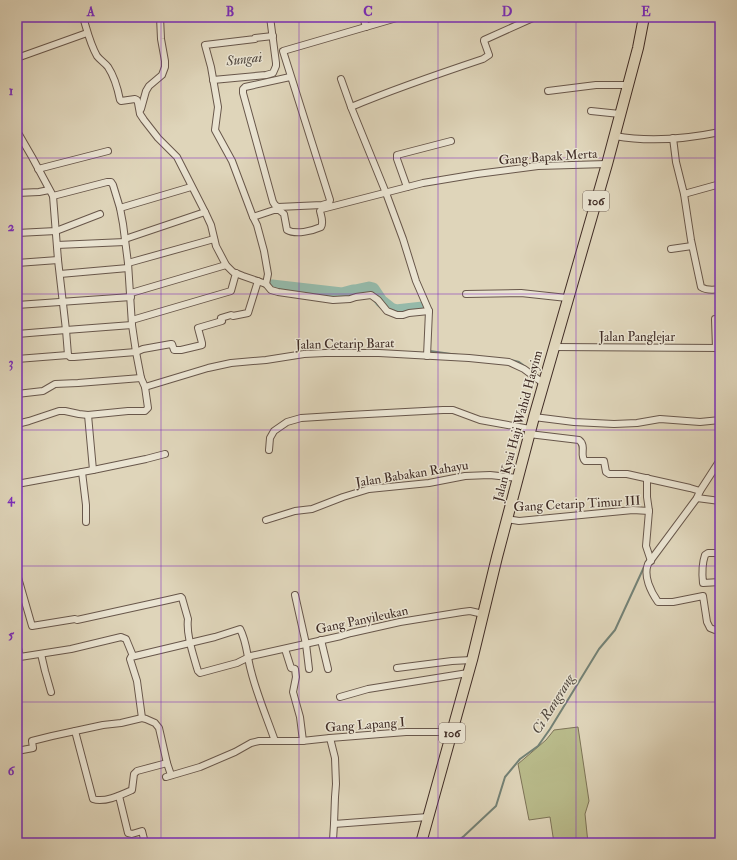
<svg xmlns="http://www.w3.org/2000/svg" width="737" height="860" font-family="'IM FELL Double Pica',serif">
<style>
.green{fill:#b9bb8b;stroke:#7d7458}
.lines{fill:none;stroke-linecap:round;stroke-linejoin:round}
.stream{stroke:#738175;stroke-width:2}
.river{stroke:#95b9a9;stroke-width:13}
.street-casing{stroke:#68574b;stroke-width:8}
.primary-casing{stroke:#412d26;stroke-width:12}
.street{stroke:#eae4d2;stroke-width:6}
.primary{stroke:#dfd5ba;stroke-width:10}
.grid{fill:none;stroke:#7b2cbf;stroke-width:1;stroke-opacity:0.55}
.labels{text-anchor:middle;dominant-baseline:central;stroke-width:3;stroke-linejoin:round;paint-order:stroke}
.shield{fill:#eae4d2;stroke:#74645a;stroke-width:1}
.shield-label{font-size:12px;font-weight:bold;fill:#412d26}
.street-label{font-size:13px;fill:#412d26;stroke:#eae4d2}
.water-label{font-size:14px;font-style:italic;fill:#524940;stroke:#eae4d2}
.neatline{fill:none;stroke:#7b2cbf;stroke-width:1.5}
.grid-label{font-size:13px;text-anchor:middle;font-weight:bold;fill:#7b2cbf}
</style>
<rect width="100%" height="100%" fill="#dfd5ba"/>
<filter id="stains"><feTurbulence type="fractalNoise" baseFrequency=".005" numOctaves="4"/><feColorMatrix values="0 0 0 0 .2 0 0 0 0 .09 0 0 0 0 .02 0 0 0 .5 -.17"/></filter>
<radialGradient id="worn" r=".72"><stop offset=".6" stop-color="#630" stop-opacity="0"/><stop offset="1" stop-color="#630" stop-opacity=".3"/></radialGradient>
<!-- green -->
<path class="green" d="M578 727 589 801 585 814 588 843H554L550 817 529 820 518 764 546 740 554 730Z"/>
<g class="lines">
<!-- stream -->
<g class="stream">
<path d="M430 351 458 355"/>
<path d="M511 360 519 362 526 367"/>
<path d="M455 843 464 836 496 806 505 777 520 759 538 746 550 729 599 649 615 630 644 567"/>
</g>
<!-- river -->
<g class="river">
<path d="M272 286 342 294 353 291"/>
<path d="M355 291 369 288 373 289 381 301 391 309 396 311 423 308"/>
</g>
<!-- street casing -->
<g class="street-casing">
<g id="street">
<path d="M83 17C87 30 90 44 97 56 100 60 105 63 108 67 114 76 118 90 120 100L121 101 135 99 137 100 138 103 140 114 144 120 158 138 177 157 205 212 211 225 216 246 226 265 233 272 243 276 266 284 271 290 278 292 333 300 350 299 356 297 371 295 378 300 387 311 397 315H403L409 313 429 311"/>
<path d="M363 17 366 27"/>
<path d="M17 58 87 33"/>
<path d="M290 77 245 87 243 89V93L273 202 275 205 278 207 322 205 329 203 330 200 283 51 400 17"/>
<path d="M341 79 351 107 386 193 403 239 416 281 429 311 427 356"/>
<path d="M213 80 266 75 273 73 276 66V63L270 17"/>
<path d="M548 91 596 85H628"/>
<path d="M351 107C394 89 438 74 483 59L489 55 484 41V40L535 17"/>
<path d="M141 109 146 91 149 86 162 75 165 67V61L161 39 160 17"/>
<path d="M591 111 620 114"/>
<path d="M17 131 32 157 53 196 58 260 66 330 68 355"/>
<path d="M615 136C648 142 686 139 720 132"/>
<path d="M673 138 676 162 684 194 691 240 701 287C707 291 714 290 720 289"/>
<path d="M38 169 108 151"/>
<path d="M407 187 397 159V155L451 141"/>
<path d="M17 193 39 192 49 190"/>
<path d="M684 194 720 184"/>
<path d="M120 208 191 187"/>
<path d="M253 217 274 210H279L284 214 287 230C296 235 312 231 321 227 324 222 321 216 320 211L322 209 423 183 477 174 538 166 607 164"/>
<path d="M17 233 56 231 100 214"/>
<path d="M125 239 205 212"/>
<path d="M57 245 125 242"/>
<path d="M671 249 692 246"/>
<path d="M17 263 58 260"/>
<path d="M128 263 214 239"/>
<path d="M60 274 128 268"/>
<path d="M266 284 268 274 264 251 257 225 253 217 232 161 215 130 218 107 211 67 205 45 255 39V38L273 36"/>
<path d="M131 293 226 265"/>
<path d="M466 294 521 293 567 298"/>
<path d="M17 305 131 297"/>
<path d="M715 319 716 348"/>
<path d="M132 320 231 291 236 273"/>
<path d="M17 334 66 330 132 325"/>
<path d="M553 347 720 348"/>
<path d="M17 359 68 355 70 357H74L136 352 143 349 171 344H172L174 350H181L202 345V343L198 328 222 321 221 318 231 315 233 316 248 313 258 281"/>
<path d="M145 387 208 368 231 363 266 360 304 354 325 353H379L469 358 509 362 524 369 543 383"/>
<path d="M17 394 43 391 55 384 78 383 141 378"/>
<path d="M534 417 574 422 614 424 637 423 660 419 700 422 720 420"/>
<path d="M17 424 29 421 59 411H65L79 414 88 415 128 411H145L148 408 145 387 141 378 136 352 132 325 128 263 123 224 120 208 113 185 111 182H107L53 196"/>
<path d="M529 434 579 440C587 446 579 455 585 461H604L606 472 609 474H627L690 488 700 491"/>
<path d="M269 450 270 438 274 431 287 422 301 418 349 415 443 410H453L480 420 530 429"/>
<path d="M720 460 700 491 697 498 648 564C643 576 651 592 658 602H673L703 596 707 622 710 628 715 630 720 629"/>
<path d="M93 470 146 459 165 454"/>
<path d="M82 472 86 505V522"/>
<path d="M647 478V497L649 511 646 546 651 561"/>
<path d="M17 484 93 470 88 415"/>
<path d="M697 498 720 501"/>
<path d="M507 519 519 521 633 510 649 511"/>
<path d="M266 520 295 511 312 509 343 497 369 489 429 483 465 476 490 475 518 478"/>
<path d="M720 553H708L705 555C702 564 702 574 703 583L720 582"/>
<path d="M17 574 32 626 75 619 77 620 168 600 181 597 182 598 188 619C186 634 193 654 197 668L198 671 200 673 237 663 251 656 341 636 351 633 400 622 462 612 470 611 483 614"/>
<path d="M295 595 306 644 309 669"/>
<path d="M321 640 328 669"/>
<path d="M17 643 20 657 71 649 121 637 126 639 133 656"/>
<path d="M285 649 291 668 295 669 296 677 293 692 300 717 303 741"/>
<path d="M41 654 45 671 51 692"/>
<path d="M397 668 452 661 472 660"/>
<path d="M340 697 368 689 468 673"/>
<path d="M142 718 137 681 130 659 131 657 215 637 240 629C247 642 247 657 251 671 257 695 267 718 275 741"/>
<path d="M75 731 93 799C104 803 121 795 132 790L134 774 137 771 167 763"/>
<path d="M330 738 335 758 336 784 335 797 334 824 428 817"/>
<path d="M17 751 33 748 32 741 52 736 103 725 121 723 142 718 146 719 155 723 159 728 167 763 171 775"/>
<path d="M166 777 200 767 235 752 251 743 259 741H302L330 738 406 732H452"/>
<path d="M119 796 128 833 132 834 142 831 145 843"/>
<path d="M333 840 334 824"/>
</g>
</g>
<!-- primary casing -->
<g class="primary-casing">
<path id="primary" d="M421 843 472 660 497 557 534 417 607 164 638 48 644 17"/>
</g>
<!-- street -->
<use href="#street" class="street"/>
<!-- primary -->
<use href="#primary" class="primary"/>
</g>
<!-- grid -->
<path class="grid" d="M161 17V843M299 17V843M438 17V843M576 17V843M17 158H720M17 294H720M17 430H720M17 566H720M17 702H720"/>
<g class="labels">
<!-- shield labels -->
<g class="shield">
<rect x="583" y="191" width="26" height="20" rx="3"/>
<rect x="439" y="723" width="26" height="20" rx="3"/>
</g>
<g class="shield-label">
<text x="596" y="201">106</text>
<text x="452" y="733">106</text>
</g>
<!-- street labels -->
<g class="street-label">
<text transform="translate(548 157) rotate(-4)">Gang Bapak Merta</text>
<text x="637" y="337">Jalan Panglejar</text>
<text transform="translate(345 344) rotate(-1)">Jalan Cetarip Barat</text>
<text transform="translate(518 426) rotate(-75)">Jalan Kyai Haji Wahid Hasyim</text>
<text transform="translate(412 474) rotate(-9)">Jalan Babakan Rahayu</text>
<text transform="translate(577 504) rotate(-3)">Gang Cetarip Timur III</text>
<text transform="translate(362 620) rotate(-12)">Gang Panyileukan</text>
<text transform="translate(365 725) rotate(-4)">Gang Lapang I</text>
</g>
<!-- water labels -->
<g class="water-label">
<text transform="translate(244 59) rotate(-7)">Sungai</text>
<text transform="translate(553 704) rotate(-58)">Ci Rangrang</text>
</g>
</g>
<!-- margin -->
<rect width="737" height="860" fill="none" stroke="#dfd5ba" stroke-width="44"/>
<rect x="22" y="22" width="693" height="816" class="neatline"/>
<g class="grid-label">
<text x="91" y="16">A</text>
<text x="230" y="16">B</text>
<text x="368" y="16">C</text>
<text x="507" y="16">D</text>
<text x="646" y="16">E</text>
<text x="11" y="95">1</text>
<text x="11" y="231">2</text>
<text x="11" y="367">3</text>
<text x="11" y="503">4</text>
<text x="11" y="639">5</text>
<text x="11" y="775">6</text>
</g>
<rect width="100%" height="100%" filter="url(#stains)"/>
<rect width="100%" height="100%" fill="url(#worn)"/>
</svg>
